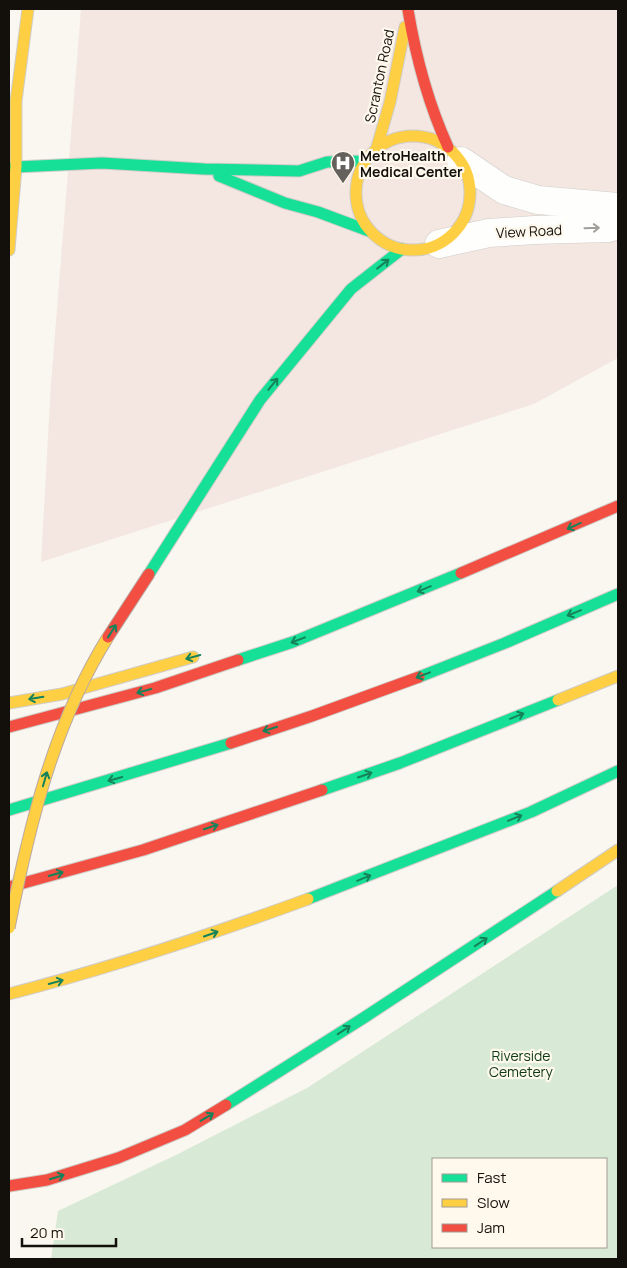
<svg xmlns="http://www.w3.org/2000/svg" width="627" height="1268" font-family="Manrope,sans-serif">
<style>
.medical{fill:#f4e7e1}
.green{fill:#d8e9d6;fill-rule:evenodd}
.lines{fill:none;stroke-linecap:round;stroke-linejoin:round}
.street-casing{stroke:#cfccc7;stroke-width:29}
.fast-casing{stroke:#cfccc7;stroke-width:13}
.slow-casing{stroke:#cfccc7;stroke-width:13}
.jam-casing{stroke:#cfccc7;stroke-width:13}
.street{stroke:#fefefd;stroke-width:28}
.fast{stroke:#16e098;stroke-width:11}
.slow{stroke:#ffcf43;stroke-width:11}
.jam{stroke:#f24e42;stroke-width:11}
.slow-bridge-casing{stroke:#b9a9a3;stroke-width:13;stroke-linecap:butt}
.jam-bridge-casing{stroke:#b9a9a3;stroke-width:13;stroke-linecap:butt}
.slow-bridge{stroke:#ffcf43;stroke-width:11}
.jam-bridge{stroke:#f24e42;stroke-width:11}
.oneway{stroke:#a09f9c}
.oneway2{stroke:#158259}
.labels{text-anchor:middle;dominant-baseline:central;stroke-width:4.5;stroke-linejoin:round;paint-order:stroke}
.street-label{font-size:14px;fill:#13100b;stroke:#fef8ed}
.poi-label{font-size:14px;font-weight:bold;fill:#13100b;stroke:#fef8ed;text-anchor:start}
.park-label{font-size:14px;fill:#0d3a15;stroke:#fef8ed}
</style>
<rect width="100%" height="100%" fill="#faf7f1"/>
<!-- medical -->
<path class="medical" d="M81 9H618V358L534 404 41 562 51 383Z"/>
<!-- green -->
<path class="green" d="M618 885V1259H51L58 1211 178 1154 307 1088ZM433 1159H606V1247H433Z"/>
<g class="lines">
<!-- street casing -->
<g class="street-casing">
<g id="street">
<path d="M461 161 504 190 538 200 618 207"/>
<path d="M439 244 489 233 534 230 609 228 618 224"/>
</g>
</g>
<!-- fast casing -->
<g class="fast-casing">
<g id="fast">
<path d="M16 167 102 163 204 169 299 171 327 162 364 161"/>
<path d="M9 169 16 167"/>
<path d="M219 176 285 203 318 212 369 231"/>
<path d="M149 574 260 400 351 289 402 249"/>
<path d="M238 660 293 642 461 573"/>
<path d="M419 677 505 643 618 594"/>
<path d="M322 790 400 763 558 700"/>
<path d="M9 810 231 743"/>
<path d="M308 899 531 812 618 771"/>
<path d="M226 1105 365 1017 557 891"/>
</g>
</g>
<!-- slow casing -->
<g class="slow-casing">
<g id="slow">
<circle cx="413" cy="193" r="57"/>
<path d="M377 147 390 102 405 27"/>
<path d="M9 250 16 167V101L28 9"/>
<path d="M558 700 618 676"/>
<path d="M9 703 62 694 193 657"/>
<path d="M557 891 618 850"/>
<path d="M9 994C110 968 210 935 308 899"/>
</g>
</g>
<!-- jam casing -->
<g class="jam-casing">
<g id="jam">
<path d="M408 10C416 58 428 103 448 147"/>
<path d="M461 573 618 506"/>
<path d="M9 727 155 688 238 660"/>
<path d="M231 743 312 716 419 677"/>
<path d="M9 887 143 850 322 790"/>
<path d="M9 1186 47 1180 118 1158 185 1130 226 1105"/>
</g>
</g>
<!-- street -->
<use href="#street" class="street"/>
<!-- fast -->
<use href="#fast" class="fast"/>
<!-- slow -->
<use href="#slow" class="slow"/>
<!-- jam -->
<use href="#jam" class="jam"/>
<!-- slow-bridge casing -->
<g class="slow-bridge-casing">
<path id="slow-bridge" d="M9 928C29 827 53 725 108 637"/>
</g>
<!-- jam-bridge casing -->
<g class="jam-bridge-casing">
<path id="jam-bridge" d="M108 637 149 574"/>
</g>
<!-- slow-bridge -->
<use href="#slow-bridge" class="slow-bridge"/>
<!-- jam-bridge -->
<use href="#jam-bridge" class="jam-bridge"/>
</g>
<!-- one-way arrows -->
<defs><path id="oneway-shaft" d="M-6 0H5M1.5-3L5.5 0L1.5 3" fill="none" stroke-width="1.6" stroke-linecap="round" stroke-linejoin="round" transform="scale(1.25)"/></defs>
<use class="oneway" href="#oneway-shaft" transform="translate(592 228) rotate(-2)"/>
<g class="oneway2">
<use href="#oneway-shaft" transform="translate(383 264) rotate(-38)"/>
<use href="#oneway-shaft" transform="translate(273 384) rotate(-51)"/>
<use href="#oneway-shaft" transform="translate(574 526) rotate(156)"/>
<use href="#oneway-shaft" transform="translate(424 589) rotate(158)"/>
<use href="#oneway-shaft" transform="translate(574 613) rotate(158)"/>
<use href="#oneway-shaft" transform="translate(112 631) rotate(-58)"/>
<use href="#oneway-shaft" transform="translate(298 640) rotate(159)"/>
<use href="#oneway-shaft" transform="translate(193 657) rotate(165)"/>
<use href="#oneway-shaft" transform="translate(423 675) rotate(159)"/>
<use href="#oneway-shaft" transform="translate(144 691) rotate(165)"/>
<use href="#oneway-shaft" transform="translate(36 698) rotate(170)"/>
<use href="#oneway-shaft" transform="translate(517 716) rotate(-22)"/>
<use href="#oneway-shaft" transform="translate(270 729) rotate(162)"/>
<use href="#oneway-shaft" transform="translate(365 775) rotate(-19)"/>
<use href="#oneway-shaft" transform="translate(45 779) rotate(-74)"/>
<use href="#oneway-shaft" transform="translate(115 779) rotate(164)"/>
<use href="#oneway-shaft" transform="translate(515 818) rotate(-22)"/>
<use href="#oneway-shaft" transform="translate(211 827) rotate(-18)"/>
<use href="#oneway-shaft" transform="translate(56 874) rotate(-16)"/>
<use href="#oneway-shaft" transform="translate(364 878) rotate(-22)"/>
<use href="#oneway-shaft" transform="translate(211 934) rotate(-19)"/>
<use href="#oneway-shaft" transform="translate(481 942) rotate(-34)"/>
<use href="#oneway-shaft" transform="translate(56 982) rotate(-15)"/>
<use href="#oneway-shaft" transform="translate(344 1030) rotate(-33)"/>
<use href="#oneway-shaft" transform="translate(207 1117) rotate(-31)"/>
<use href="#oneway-shaft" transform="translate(57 1177) rotate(-17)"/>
</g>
<!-- icons -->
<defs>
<g id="hospital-pin" transform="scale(1.25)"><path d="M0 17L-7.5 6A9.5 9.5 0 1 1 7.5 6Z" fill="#64615c" stroke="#fef8ed"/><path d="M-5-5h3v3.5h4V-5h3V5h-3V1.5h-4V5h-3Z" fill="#fff"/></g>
</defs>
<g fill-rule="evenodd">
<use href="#hospital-pin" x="343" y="163"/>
</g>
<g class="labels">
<!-- street labels -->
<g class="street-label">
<text transform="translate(379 76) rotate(-78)">Scranton Road</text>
<text transform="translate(529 231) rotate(-3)">View Road</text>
</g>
<!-- poi labels -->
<g class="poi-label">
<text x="360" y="155">MetroHealth<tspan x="360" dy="16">Medical Center</tspan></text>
</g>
<!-- park labels -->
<g class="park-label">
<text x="521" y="1055">Riverside<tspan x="521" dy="16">Cemetery</tspan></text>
</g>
</g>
<!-- border -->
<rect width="627" height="1268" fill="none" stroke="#13100b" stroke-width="20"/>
<!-- legend -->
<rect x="432" y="1158" width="175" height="90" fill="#fef8ed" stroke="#a09b93"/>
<rect x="442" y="1174" width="25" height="8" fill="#16e098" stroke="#a09b93"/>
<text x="477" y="1183" font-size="15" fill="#13100b">Fast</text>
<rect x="442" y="1199" width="25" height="8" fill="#ffcf43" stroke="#a09b93"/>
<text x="477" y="1208" font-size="15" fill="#13100b">Slow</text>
<rect x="442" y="1224" width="25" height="8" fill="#f24e42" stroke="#a09b93"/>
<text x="477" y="1233" font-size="15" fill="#13100b">Jam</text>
<!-- scale -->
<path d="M22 1238v8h94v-8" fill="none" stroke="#13100b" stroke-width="2.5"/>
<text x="30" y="1238" font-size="15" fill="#13100b" stroke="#fef8ed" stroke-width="4" paint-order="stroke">20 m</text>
</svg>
